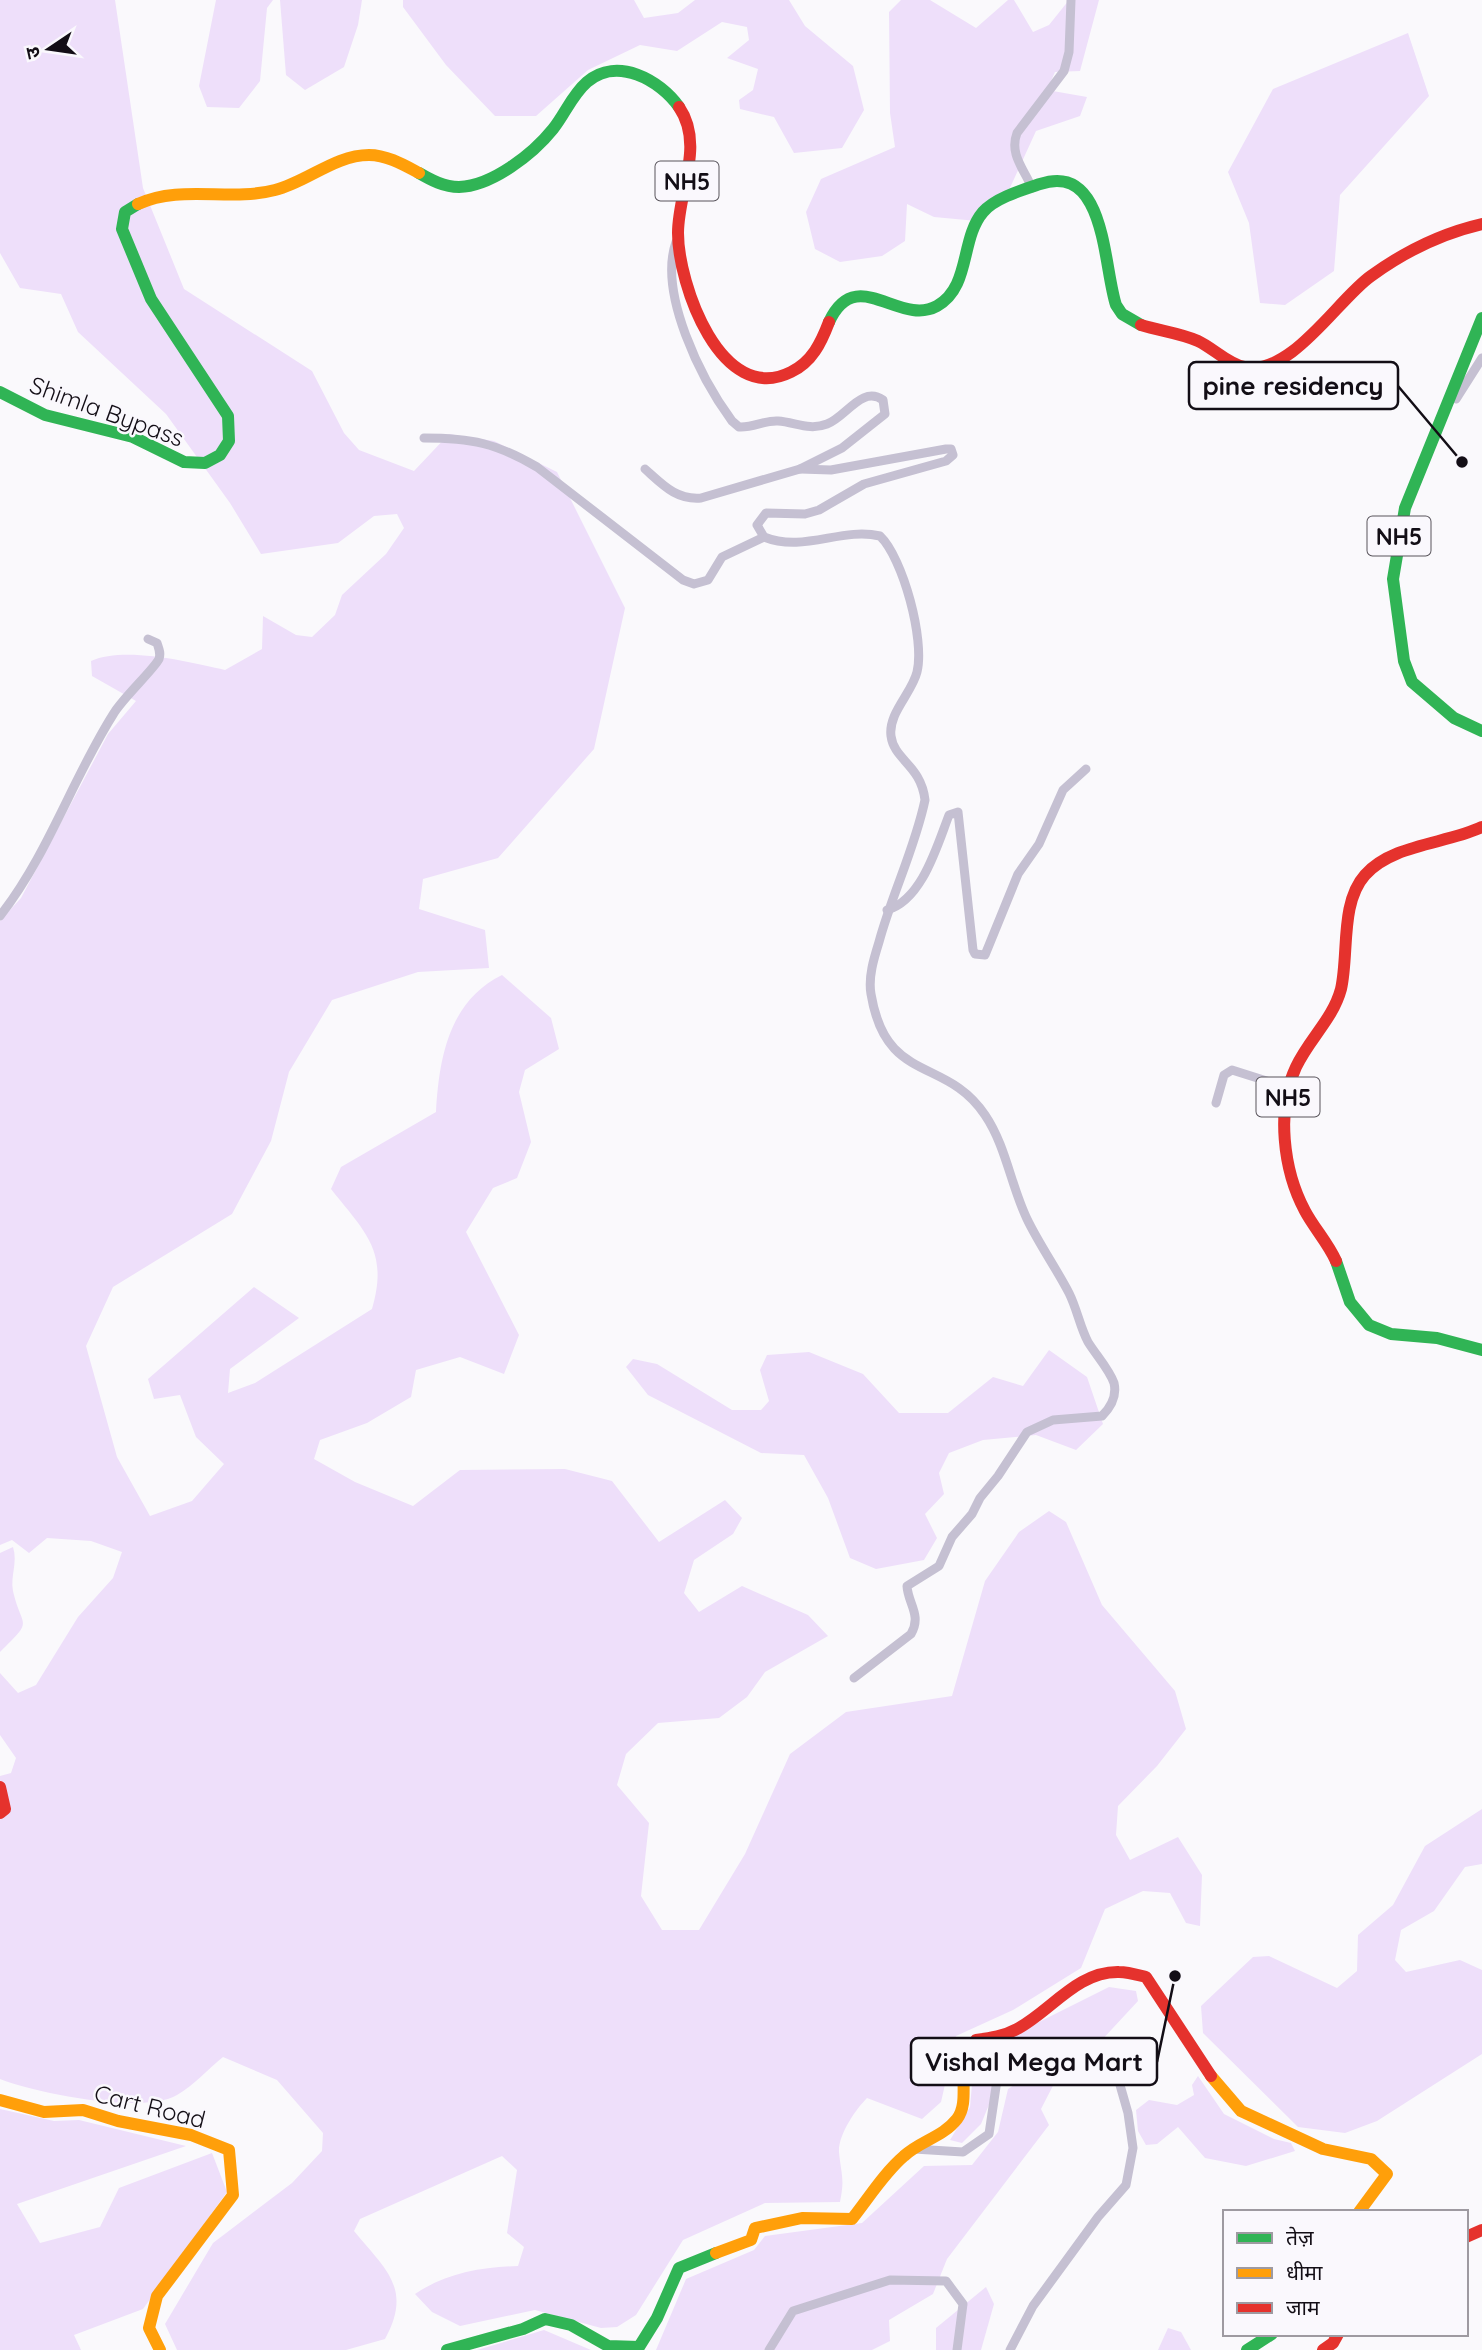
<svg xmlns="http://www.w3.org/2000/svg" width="1482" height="2350" font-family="Quicksand,'Noto Sans Devanagari',sans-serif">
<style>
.green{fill:#eedffa}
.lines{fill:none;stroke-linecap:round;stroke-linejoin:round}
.street{stroke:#c5c0d2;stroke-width:9}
.fast{stroke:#30b455;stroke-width:12}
.slow{stroke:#ff9f0a;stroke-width:12}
.jam{stroke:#e5322d;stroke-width:12}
.labels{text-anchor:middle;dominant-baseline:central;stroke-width:5;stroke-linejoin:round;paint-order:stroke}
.shield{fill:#faf8fd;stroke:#58545b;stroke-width:2}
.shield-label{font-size:23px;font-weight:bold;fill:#130e16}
.street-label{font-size:24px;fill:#130e16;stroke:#faf8fd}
.leader{fill:none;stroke:#130e16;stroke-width:2.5}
.callout-dot{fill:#130e16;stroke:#faf8fd;stroke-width:2.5}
.callout{fill:#faf8fd;stroke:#130e16;stroke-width:2.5}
.callout-label{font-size:26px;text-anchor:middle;font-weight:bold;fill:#130e16}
</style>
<rect width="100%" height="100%" fill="#faf9fc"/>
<!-- green -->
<g class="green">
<path d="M0 0H115L143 188 184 289 312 371 344 433 359 450 414 471 449 434 494 441 557 472 625 608 594 749 498 858 423 879 419 909 485 930 489 968 418 972 332 1000 289 1072 271 1141 232 1214 113 1287 86 1346 117 1457 150 1516 192 1501 224 1464 196 1437 180 1395 154 1399 148 1379 254 1287 299 1318 230 1369 228 1393 255 1383 372 1309C389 1251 365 1232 331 1189L341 1167 436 1112C439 1058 449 1001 502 975L551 1018 559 1049 525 1070 519 1092 531 1142 517 1178 493 1188 466 1232 519 1335 504 1374 460 1357 416 1370 411 1397 367 1423 320 1440 314 1459 355 1482 413 1506 460 1470 565 1469 612 1481 659 1542 725 1500 742 1518 733 1534 694 1560 684 1593 699 1612 742 1586 808 1615 828 1636 765 1672 747 1697 719 1718 658 1723 626 1754 617 1785 649 1823 641 1896 662 1930H699L745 1854 790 1754 846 1712 952 1696 985 1581 1019 1532 1049 1511 1066 1522 1102 1605 1175 1691 1186 1729 1157 1766 1118 1806 1116 1835 1130 1860 1178 1837 1202 1875 1200 1926 1186 1923 1170 1893 1143 1891 1105 1909 1081 1968 1013 2010 956 2036 941 2102 922 2119 867 2098C856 2109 838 2135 839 2152 841 2174 845 2178 840 2202L765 2203 683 2240 636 2315 617 2327 601 2328 535 2310 460 2326 432 2312 415 2294C446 2273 482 2267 518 2266L524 2247 507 2233 517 2170 502 2156 360 2219 354 2231C385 2269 413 2288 385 2339L346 2350H177L165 2324 213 2243 292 2183 322 2151 323 2133 277 2080 223 2057C208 2069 193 2086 177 2095 143 2115 36 2093 0 2079V1776L11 1773 16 1758 0 1735V1673L18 1693 36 1685 78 1617 113 1578 122 1552 91 1541 47 1538 29 1553 12 1540 0 1545V921L21 898 108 734 136 701 92 676 91 661C125 646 189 662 225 670L262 649 263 616 296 635 312 637 335 615 342 595 386 554 404 528 397 514 374 516 338 543 261 554 230 503 166 414 78 332 61 294 20 288 0 253Z"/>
<path d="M216 0H273L267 8 260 81 239 108 207 107 199 86Z"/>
<path d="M280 0H362L358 25 344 67 305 90 286 75Z"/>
<path d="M403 0H634L644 18 678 13 695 0H789L805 26 853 66 864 110 842 148 794 153 774 117 740 109 739 100 753 90 758 69 727 58 749 40 747 27 722 22 677 51 640 45 588 70 536 116H495L446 65 403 7Z"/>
<path d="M901 0H930L976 28 1008 0H1014L1033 32 1049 25 1069 0H1099L1080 71 1055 72 1047 90 1087 97 1080 116 1036 131 1009 190 977 221 934 217 907 204 905 241 882 256 840 262 815 249 806 212 821 179 895 147 890 113 889 12Z"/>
<path d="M1408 33 1429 96 1340 195 1334 271 1285 305 1260 303 1249 223 1228 172 1273 89Z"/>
<path d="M1049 1350 1087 1377 1103 1424 1076 1450 1036 1435 983 1440 949 1453 939 1473 944 1494 925 1514 937 1538 924 1560 876 1569 850 1558 828 1498 804 1455 761 1453 648 1395 626 1367 633 1359 657 1364 732 1410H761L769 1401 760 1370 767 1355 809 1352 863 1374 899 1413H948L993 1377 1023 1386Z"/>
<path d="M13 1547C18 1563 10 1576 13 1591 22 1630 35 1618 0 1652V1553Z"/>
<path d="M1482 1809V1864L1465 1867 1434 1911 1401 1930 1395 1960 1406 1972 1460 1960 1482 1970V2054L1377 2121 1345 2133 1298 2127 1203 2033 1201 2006 1253 1957 1269 1956 1337 1988 1357 1971 1358 1935 1393 1905 1425 1846Z"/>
<path d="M1109 1987 1136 1991 1138 2001 1100 2042 1077 2038 1032 2050 1003 2071 981 2124 962 2143 950 2140 970 2107 973 2073 983 2050Z"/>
<path d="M1034 2072 1059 2074 1041 2109 1049 2125 947 2259 933 2294 889 2320 890 2341 872 2350H656L686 2279 754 2250 765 2236 862 2223 924 2166 972 2165 998 2132 1008 2089Z"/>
<path d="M1198 2076 1224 2114 1274 2139 1291 2143 1295 2151 1246 2166 1205 2158 1178 2127 1157 2144 1146 2145 1138 2131 1136 2110 1149 2100 1177 2105 1194 2095 1192 2085Z"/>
<path d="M0 2109 54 2121 79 2120 186 2146 17 2204 40 2243 100 2227 119 2188 212 2153 227 2192 143 2309 74 2335 81 2350H0Z"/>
<path d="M986 2287 994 2304 981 2350H936V2328Z"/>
<path d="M1168 2328 1181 2332 1191 2350H1158Z"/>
<path d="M544 2330 591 2350H477Z"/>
</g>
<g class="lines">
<!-- street -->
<g class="street">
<path d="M1032 188C1024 169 1009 154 1017 133L1064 71 1069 52 1071 0"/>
<path d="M1456 399 1482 358"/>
<path d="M424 438C471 438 496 443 537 467L683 580 694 584 708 580 722 557 764 537"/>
<path d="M645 469C663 485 676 500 701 498L800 469 842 448 885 414 883 400C862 385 846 417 827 424 809 431 795 422 778 421 765 420 753 428 739 427L732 421C701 379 658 293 676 242"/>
<path d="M800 469 831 470 946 449H951L953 455 946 461 864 484 819 510 805 514 766 513 757 525 764 537C804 553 841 527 880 536 903 558 925 640 917 672 912 693 888 713 891 736 894 760 921 765 925 800 915 848 892 894 879 942 874 958 868 977 871 994 886 1085 946 1056 985 1115 1006 1146 1011 1186 1027 1219 1039 1244 1056 1268 1069 1293 1077 1309 1080 1327 1088 1342 1096 1355 1109 1369 1114 1383 1117 1396 1111 1407 1102 1416L1053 1420 1027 1432 998 1476 980 1498 972 1514 952 1537 939 1566 907 1586C908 1604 922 1615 911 1634L854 1678"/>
<path d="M887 910C922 900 937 846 949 815L958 812 973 950 975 954 985 955 1018 874 1039 844 1063 790 1086 769"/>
<path d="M0 916C49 853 72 779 114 713 123 698 154 669 159 659 161 653 159 649 157 643L148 639"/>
<path d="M1216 1103 1224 1075 1232 1070 1289 1088"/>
<path d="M914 2149 963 2152 989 2134 997 2080 1070 2048 1101 2056 1116 2071 1128 2113 1133 2148 1126 2185 1098 2217 1033 2306 1010 2350"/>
<path d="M769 2350 793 2311 890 2280 946 2281 963 2304 957 2350"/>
</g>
<!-- fast -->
<g class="fast">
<path d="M419 173C431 180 444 187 459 187 492 186 533 154 553 129 565 114 572 95 587 82 617 56 660 80 679 107"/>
<path d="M1482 318 1405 508 1393 579 1404 661 1412 682 1454 718 1482 731"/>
<path d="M829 322C856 263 899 327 937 306 971 287 960 239 983 212 995 198 1022 190 1040 184 1106 162 1103 265 1116 305L1122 314 1141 325"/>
<path d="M0 392 45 415 133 437 184 462 205 463 220 455 229 441 228 416 151 299 122 229 125 212 138 204"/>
<path d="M1336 1261 1350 1302 1369 1325 1391 1334 1437 1338 1482 1350"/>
<path d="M447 2350 523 2329 545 2319 571 2325 608 2346 639 2347 657 2318 679 2268 716 2253"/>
<path d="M1247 2350 1272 2334"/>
</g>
<!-- slow -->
<g class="slow">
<path d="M138 204C181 184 230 202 275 190 307 182 335 155 369 155 387 155 404 165 419 173"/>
<path d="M1211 2076 1241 2111 1323 2149 1371 2159 1387 2174 1359 2212"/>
<path d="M0 2100 44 2112 83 2110 118 2121 191 2135 229 2150 233 2195 157 2296 149 2328 160 2350"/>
<path d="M716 2253 751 2240 755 2228 802 2218 852 2219C868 2199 884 2173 904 2156 920 2141 943 2137 957 2119 970 2102 958 2075 968 2056"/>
</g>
<!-- jam -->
<g class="jam">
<path d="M679 107C705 145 678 192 678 233 678 284 721 407 791 372 812 362 821 343 829 322"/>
<path d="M1141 325C1160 331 1180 333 1198 341 1213 348 1228 364 1244 367 1291 377 1338 299 1371 276 1404 252 1443 233 1482 224"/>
<path d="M1336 1261C1328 1243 1314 1228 1305 1211 1283 1170 1276 1109 1296 1067 1309 1039 1333 1019 1341 989 1349 954 1340 903 1365 875 1392 844 1447 844 1482 827"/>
<path d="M0 1787 5 1809 0 1813"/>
<path d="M968 2056 976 2040C991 2038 1004 2036 1017 2029 1051 2011 1077 1971 1119 1972 1128 1972 1138 1975 1146 1977L1211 2076"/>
<path d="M1466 2237 1482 2230"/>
<path d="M1323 2350 1333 2343 1338 2334"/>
</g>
</g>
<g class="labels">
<!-- shield labels -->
<g class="shield">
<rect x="655.5" y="161.5" width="63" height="39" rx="5"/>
<rect x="1367.5" y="516.5" width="63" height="39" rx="5"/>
<rect x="1256.5" y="1077.5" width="63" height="39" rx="5"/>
</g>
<g class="shield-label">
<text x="687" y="181">NH5</text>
<text x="1399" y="536">NH5</text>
<text x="1288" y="1097">NH5</text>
</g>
<!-- street labels -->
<g class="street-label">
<text transform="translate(107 411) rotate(20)">Shimla Bypass</text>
<text transform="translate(150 2106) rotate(14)">Cart Road</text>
</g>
</g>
<!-- callouts -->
<path class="leader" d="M1462 462L1398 386M1175 1976L1157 2062"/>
<g class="callout-dot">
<circle cx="1462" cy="462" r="7"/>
<circle cx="1175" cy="1976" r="7"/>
</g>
<g class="callout">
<rect x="1189" y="362" width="209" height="47" rx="7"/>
<rect x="911" y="2038" width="246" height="47" rx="7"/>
</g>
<g class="callout-label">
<text x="1293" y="395">pine residency</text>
<text x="1034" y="2071">Vishal Mega Mart</text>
</g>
<!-- legend -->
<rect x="1223" y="2210" width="245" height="126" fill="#faf8fd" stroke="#9e9aa1" stroke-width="2"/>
<rect x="1237" y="2233" width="35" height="10" fill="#30b455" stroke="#9e9aa1" stroke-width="2"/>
<text x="1286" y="2245" font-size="21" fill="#130e16">तेज़</text>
<rect x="1237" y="2268" width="35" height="10" fill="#ff9f0a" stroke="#9e9aa1" stroke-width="2"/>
<text x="1286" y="2280" font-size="21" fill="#130e16">धीमा</text>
<rect x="1237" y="2303" width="35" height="10" fill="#e5322d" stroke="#9e9aa1" stroke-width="2"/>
<text x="1286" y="2315" font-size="21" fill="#130e16">जाम</text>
<!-- north arrow -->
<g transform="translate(49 49) rotate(257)" stroke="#faf8fd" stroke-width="5" paint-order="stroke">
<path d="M0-5L12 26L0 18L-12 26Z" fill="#130e16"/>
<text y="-10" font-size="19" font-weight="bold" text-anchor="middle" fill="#130e16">उ</text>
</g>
</svg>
